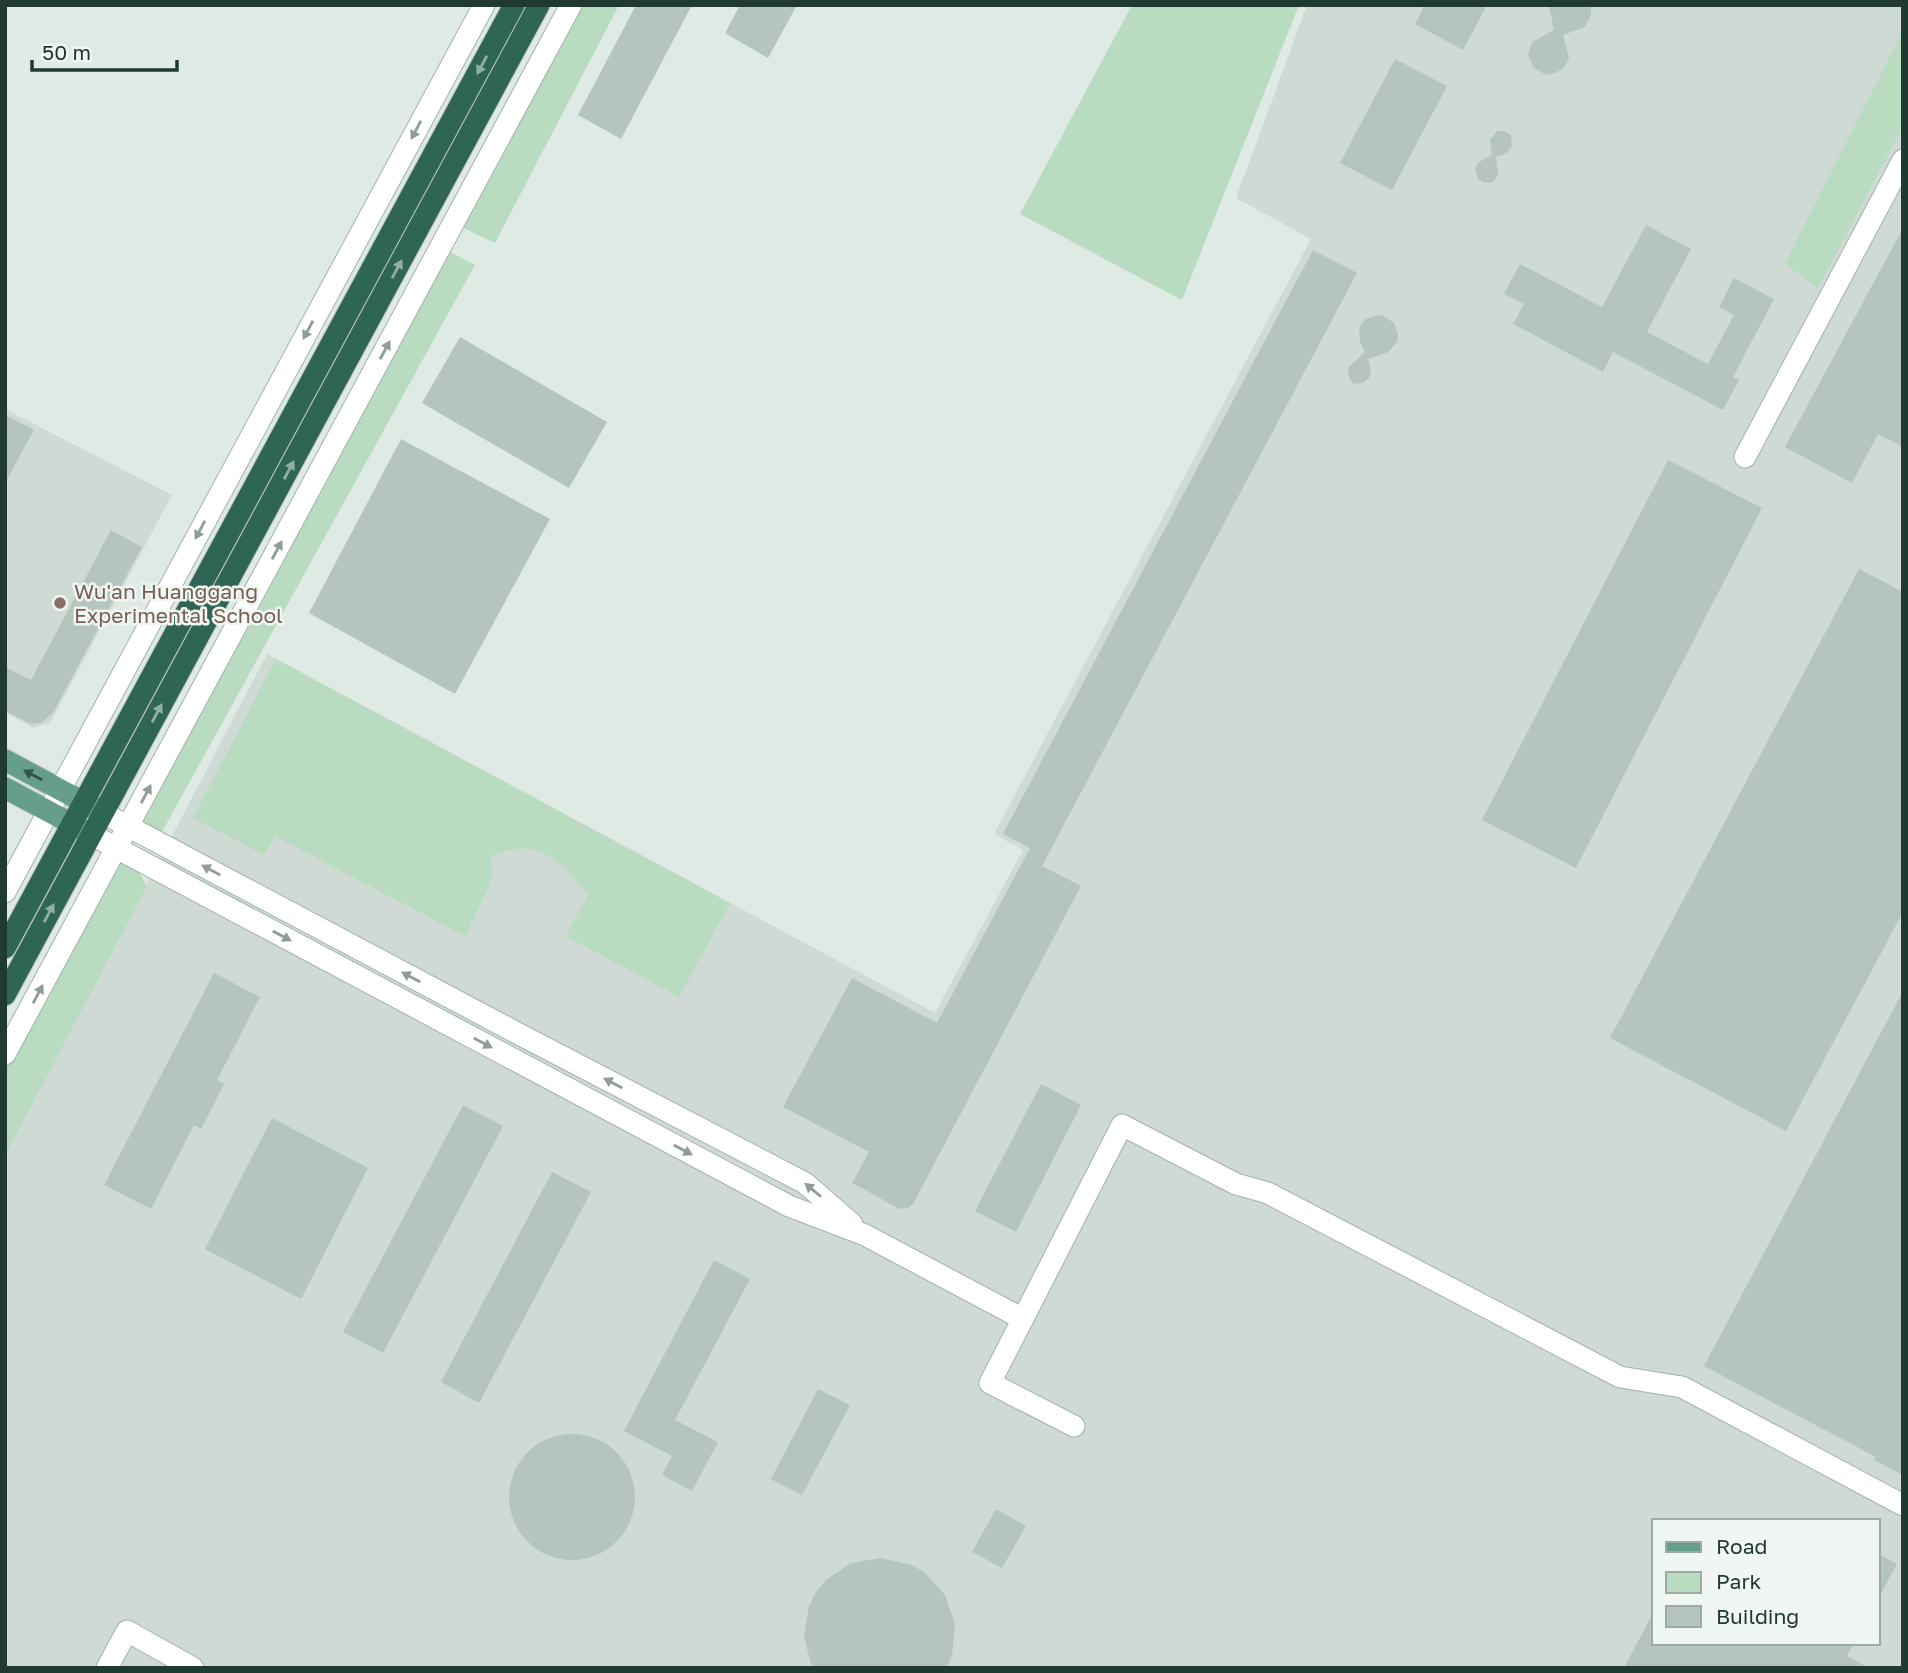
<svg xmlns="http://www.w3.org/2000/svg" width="1908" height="1673" font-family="'Golos Text',sans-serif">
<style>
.built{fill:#cedad3;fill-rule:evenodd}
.green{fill:#b9dbbf}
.building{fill:#b5c5bd}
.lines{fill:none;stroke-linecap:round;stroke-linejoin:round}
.minor-casing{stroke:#a3b2ab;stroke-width:23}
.major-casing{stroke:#bcc4c1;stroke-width:23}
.highway-casing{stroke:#bcc4c1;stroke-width:23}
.minor{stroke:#fff;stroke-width:21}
.major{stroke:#659e8b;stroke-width:21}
.highway{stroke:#2e6555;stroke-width:21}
.oneway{fill:#8faea4}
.oneway2{fill:#909c98}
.oneway3{fill:#325348}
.education-dot{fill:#8d6e63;stroke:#f0f7f3;stroke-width:2.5}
.labels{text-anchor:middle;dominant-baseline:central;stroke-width:5;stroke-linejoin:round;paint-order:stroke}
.education-label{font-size:21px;fill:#785e54;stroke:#f0f7f3;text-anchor:start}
</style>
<rect width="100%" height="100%" fill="#e0eae5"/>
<!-- built -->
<g class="built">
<path d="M1307 5H1903V1668H5V1156L267 654 935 1013 1023 850 994 834 1311 239 1236 198ZM1654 1521H1878V1643H1654Z"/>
<path d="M5 409 172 495 50 723 33 728 5 712Z"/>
</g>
<!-- green -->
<g class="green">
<path d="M570 5H619L495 243 453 223Z"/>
<path d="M1132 5H1299L1182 300 1020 214Z"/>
<path d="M1903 30V126L1818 288 1785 264Z"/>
<path d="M441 247 475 265 157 841 136 811Z"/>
<path d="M276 659 730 903 679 997 566 936 588 895C561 861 537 835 491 856L492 880 465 936 275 836 264 855 193 818Z"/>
<path d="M128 854 147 886 5 1156V1059L107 865Z"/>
</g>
<!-- building -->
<g class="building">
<path d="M636 5H692L621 139 578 115Z"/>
<path d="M740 5H797L768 58 725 33Z"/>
<path d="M1425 5H1487L1463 50 1415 24Z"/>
<path d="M1549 5H1591V15L1585 27 1563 35 1569 58 1563 69 1550 75 1544 74 1533 67 1528 55 1532 42 1554 30Z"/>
<path d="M1395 59 1447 86 1392 190 1340 163Z"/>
<path d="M1497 131H1504L1511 135 1512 147 1507 153 1496 157 1498 175 1493 182 1485 183 1478 179 1475 168 1479 162 1492 155 1490 140Z"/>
<path d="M1646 225 1691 249 1647 332 1708 364 1734 315 1719 307 1734 278 1774 299 1733 377 1739 380 1723 410 1613 352 1603 372 1513 324 1524 304 1504 294 1520 264 1602 307Z"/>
<path d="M1903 228V447L1878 434 1852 483 1785 447Z"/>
<path d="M1313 250 1357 273 1042 866 1081 886 913 1204 908 1208 900 1209 852 1183 869 1152 783 1107 852 978 937 1023 1030 848 1003 834Z"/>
<path d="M1377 315 1384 316 1394 323 1398 335 1397 342 1388 352 1369 359 1368 357 1371 371 1369 378 1363 383 1353 384 1348 375 1349 367 1365 352 1360 342 1359 327 1366 319Z"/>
<path d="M460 337 607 422 569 488 422 403Z"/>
<path d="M5 415 34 430 5 483Z"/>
<path d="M401 439 550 519 455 694 309 613Z"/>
<path d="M1668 460 1762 508 1576 868 1482 820Z"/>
<path d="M111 530 142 547 53 713 41 723 31 724 5 711V667L31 680Z"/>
<path d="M1859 569 1903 592V912L1786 1131 1610 1038Z"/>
<path d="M214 973 260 997 217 1080 224 1084 201 1129 194 1125 151 1209 104 1185Z"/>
<path d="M1903 991V1475L1874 1460 1876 1457 1704 1366Z"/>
<path d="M1041 1084 1081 1105 1016 1232 975 1211Z"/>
<path d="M463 1105 503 1126 383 1353 343 1332Z"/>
<path d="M272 1118 368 1168 301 1299 205 1249Z"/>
<path d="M552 1172 591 1192 479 1403 441 1382Z"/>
<path d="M714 1260 750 1279 675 1420 718 1442 692 1491 662 1475 672 1456 624 1431Z"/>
<path d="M818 1389 850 1405 802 1495 771 1479Z"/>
<circle cx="572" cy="1497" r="63"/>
<path d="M996 1509 1026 1526 1002 1568 972 1552Z"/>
<path d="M1878 1554 1897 1564 1878 1599Z"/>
<path d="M881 1558 911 1565 924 1572 945 1595 955 1624 952 1655 947 1668H812L804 1636 809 1606 816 1592 826 1580 851 1563Z"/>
<path d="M1654 1611V1643H1854L1847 1656 1869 1668H1624Z"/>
</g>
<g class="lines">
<!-- minor casing -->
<g class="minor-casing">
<g id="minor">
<path d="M1745 457 1903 160"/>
<path d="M103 813 517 1033 805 1183 852 1224"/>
<path d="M92 835 789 1206 865 1235 1023 1319"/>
<path d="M5 892 484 5"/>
<path d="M5 1054 571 5"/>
<path d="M1074 1426 990 1383 1122 1125 1236 1184 1268 1193 1620 1377 1682 1387 1903 1505"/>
<path d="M107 1668 127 1631 193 1668"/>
</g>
</g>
<!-- major casing -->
<g class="major-casing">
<g id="major">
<path d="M5 760 98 810"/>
<path d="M5 788 87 832"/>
</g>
</g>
<!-- highway casing -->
<g class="highway-casing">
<g id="highway">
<path d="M5 948 514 5"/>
<path d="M5 995 539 5"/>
</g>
</g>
<!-- minor -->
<use href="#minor" class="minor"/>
<!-- major -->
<use href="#major" class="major"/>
<!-- highway -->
<use href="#highway" class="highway"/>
</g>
<!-- one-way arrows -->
<defs><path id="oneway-solid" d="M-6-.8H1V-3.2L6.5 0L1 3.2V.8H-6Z" transform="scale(1.75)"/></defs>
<g class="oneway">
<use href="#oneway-solid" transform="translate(482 65) rotate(118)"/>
<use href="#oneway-solid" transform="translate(397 269) rotate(-62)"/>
<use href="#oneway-solid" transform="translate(289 470) rotate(-62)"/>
<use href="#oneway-solid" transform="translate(157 713) rotate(-62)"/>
<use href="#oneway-solid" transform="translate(49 913) rotate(-62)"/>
</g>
<g class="oneway2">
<use href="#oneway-solid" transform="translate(416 130) rotate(118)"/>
<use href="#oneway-solid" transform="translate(308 330) rotate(118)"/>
<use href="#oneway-solid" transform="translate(385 350) rotate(-62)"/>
<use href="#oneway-solid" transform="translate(200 530) rotate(118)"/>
<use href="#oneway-solid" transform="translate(277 550) rotate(-62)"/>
<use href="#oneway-solid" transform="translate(146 794) rotate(-62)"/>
<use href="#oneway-solid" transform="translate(211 870) rotate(-152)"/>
<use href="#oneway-solid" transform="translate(282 936) rotate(28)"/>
<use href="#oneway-solid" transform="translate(411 977) rotate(-152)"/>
<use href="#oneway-solid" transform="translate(38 994) rotate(-62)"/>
<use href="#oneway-solid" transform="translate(483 1043) rotate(28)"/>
<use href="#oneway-solid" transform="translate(613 1083) rotate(-152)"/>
<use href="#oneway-solid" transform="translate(683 1150) rotate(28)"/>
<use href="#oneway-solid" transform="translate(813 1190) rotate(-140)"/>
</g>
<use class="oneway3" href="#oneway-solid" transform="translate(33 775) rotate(-152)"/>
<!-- markers -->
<circle class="education-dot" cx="60" cy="603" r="7"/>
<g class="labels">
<!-- education labels -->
<g class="education-label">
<text x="74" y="591">Wu'an Huanggang<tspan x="74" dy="24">Experimental School</tspan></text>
</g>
</g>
<!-- border -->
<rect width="1908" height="1673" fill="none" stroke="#213a31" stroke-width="14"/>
<!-- legend -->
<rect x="1652" y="1519" width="228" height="126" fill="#f0f7f3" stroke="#9daba5" stroke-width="2"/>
<rect x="1666" y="1542" width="35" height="10" fill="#659e8b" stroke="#9daba5" stroke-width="2"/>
<text x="1716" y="1554" font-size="21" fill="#213a31">Road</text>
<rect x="1666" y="1572" width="35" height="21" fill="#b9dbbf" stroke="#9daba5" stroke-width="2"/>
<text x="1716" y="1589" font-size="21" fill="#213a31">Park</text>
<rect x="1666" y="1606" width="35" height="21" fill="#b5c5bd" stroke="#9daba5" stroke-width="2"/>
<text x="1716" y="1624" font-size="21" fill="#213a31">Building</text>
<!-- scale -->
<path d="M32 60v10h145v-10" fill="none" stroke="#213a31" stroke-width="3.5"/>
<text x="42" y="60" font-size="21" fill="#213a31" stroke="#f0f7f3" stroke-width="5" paint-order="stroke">50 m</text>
</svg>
